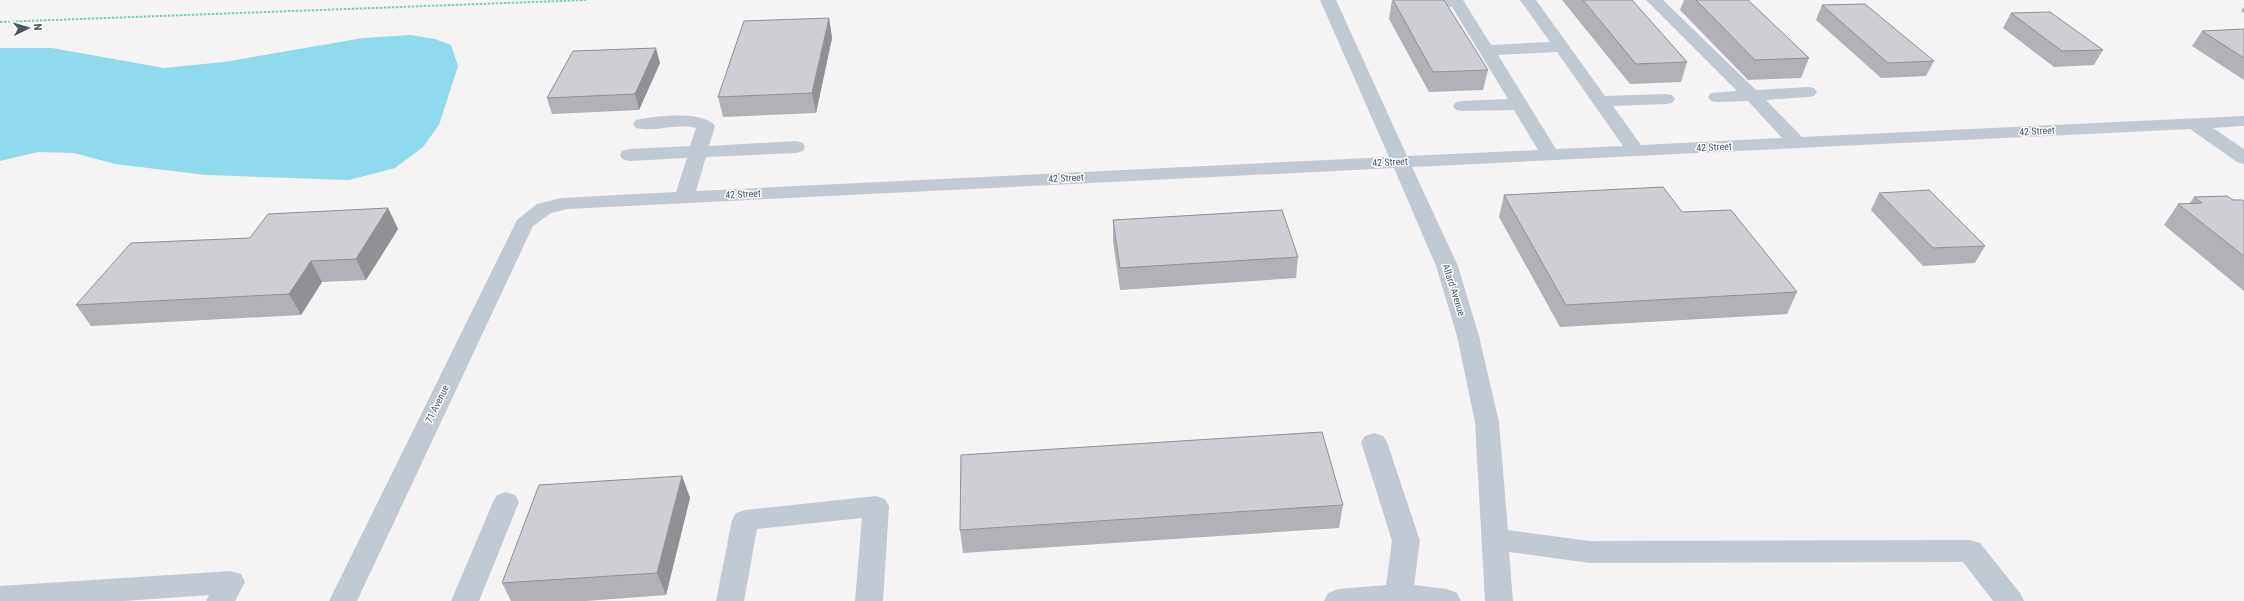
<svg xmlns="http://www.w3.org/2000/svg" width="2244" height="601" font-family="'Roboto Condensed',sans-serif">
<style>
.water{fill:#90daee}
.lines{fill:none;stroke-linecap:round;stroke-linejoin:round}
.path{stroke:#7ad0a6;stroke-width:2;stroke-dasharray:2.5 1.5;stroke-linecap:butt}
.minor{fill:#c1cad2;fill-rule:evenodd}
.wall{fill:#b0b2b7}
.shaded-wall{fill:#909195}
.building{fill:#cdcfd5;stroke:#909195}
.labels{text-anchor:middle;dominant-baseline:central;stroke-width:3;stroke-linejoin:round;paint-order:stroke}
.street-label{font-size:10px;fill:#4a5661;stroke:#fff}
</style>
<rect width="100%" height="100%" fill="#f5f3f3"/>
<!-- water -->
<path class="water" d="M410 35 435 39 451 45 458 66 439 125 423 147 395 168 349 180 206 175 115 164 74 153 38 152 0 161V48H52L164 68 224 62 363 38Z"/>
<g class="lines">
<!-- path -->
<path class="path" d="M0 22 586 0"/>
<!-- minor -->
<g class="minor">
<path d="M1320 0H1336L1407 156 1538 150 1514 110 1462 111 1456 110 1453 106 1456 102 1462 101 1508 99 1452 7 1417 9 1411 7 1409 4 1414 0H1463L1491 45 1550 42 1520 0H1536L1605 96 1666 94 1672 95 1675 99 1672 103 1666 104 1613 106 1641 145 1782 138 1748 101 1717 102 1711 101 1708 97 1711 93 1737 91 1646 0H1663L1756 90 1808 87 1814 88 1817 92 1814 96 1808 97 1766 100 1802 137 2244 116V126L2213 128 2244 149V164L2237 162 2190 129 1412 167 1458 266 1479 336 1499 422 1508 530 1590 541 1970 540 1980 543 2020 593 2024 601H1993L1963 562 1590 563 1509 552 1513 601H1485L1475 422 1457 336 1436 266 1394 168 568 209 551 213 533 226 357 601H329L517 220 537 204 561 198 676 192 687 158 629 161 622 159 620 155 622 151 629 149 690 146 696 128C677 122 655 133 636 128L633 124 636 120C653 116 704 110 715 126L709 146 796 141 803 143 805 147 803 151 796 153 706 157 696 191 1389 157ZM1557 52 1623 146 1556 149 1498 55Z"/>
<path d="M1374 433 1383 436 1387 442 1420 541 1414 585 1447 589 1457 593 1461 601H1324L1328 593 1338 589 1386 585 1392 541 1361 442 1365 436Z"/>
<path d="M506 492 515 495 519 502 479 601H451L493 502 497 495Z"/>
<path d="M876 496 885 499 889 506 883 601H855L862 518 757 529 744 601H716L732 520 736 513 745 510Z"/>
<path d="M231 571 241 574 245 582 235 601H206L209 595 124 601H0V586Z"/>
</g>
</g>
<!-- wall -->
<g class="wall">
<path d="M1392 0 1488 70 1483 90 1429 92 1389 19Z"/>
<path d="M1562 0H1632L1687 62 1681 82 1630 84Z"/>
<path d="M1684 0H1748L1809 58 1801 78 1748 80 1680 10Z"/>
<path d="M1822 5 1934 61 1926 76 1881 78 1816 20Z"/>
<path d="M2244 7V13L2241 11Z"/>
<path d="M2011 13 2103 50 2094 65 2054 67 2003 28Z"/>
<path d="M829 18 832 38 816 113 723 117 718 97Z"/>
<path d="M2244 29V80L2192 46 2202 31Z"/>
<path d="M660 63 639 110 552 114 547 98Z"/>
<path d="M1879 193 1985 246 1975 263 1923 266 1871 210Z"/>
<path d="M1504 195 1682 212 1797 292 1787 314 1560 327 1499 217Z"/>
<path d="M2194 197 2244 201V291L2164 225 2178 204 2190 203Z"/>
<path d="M388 208 398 229 366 280 322 282 301 315 91 326 76 305Z"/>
<path d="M1113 220 1298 257 1296 278 1120 290 1113 241Z"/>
<path d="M682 476 690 498 666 595 586 601H511L502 583Z"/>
<path d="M1343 505 1339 528 963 553 960 530Z"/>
</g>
<!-- shaded-wall -->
<g class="shaded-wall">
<path d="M829 18 832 38 816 113 812 93Z"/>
<path d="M656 48 660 63 639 110 635 94Z"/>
<path d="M388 208 398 229 366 280 356 259Z"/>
<path d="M311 261 322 282 301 315 289 294Z"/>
<path d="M682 476 690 498 666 595 657 573Z"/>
</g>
<!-- building -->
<g class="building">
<path d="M1393 0H1444L1488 70 1433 72Z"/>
<path d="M1583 0H1632L1687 62 1636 64Z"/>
<path d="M1696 0H1748L1809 58 1755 60Z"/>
<path d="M1865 4 1934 61 1888 63 1822 5Z"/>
<path d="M2050 12 2103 50 2062 51 2011 13Z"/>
<path d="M829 18 812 93 718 97 744 21Z"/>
<path d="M2244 29V58L2202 31Z"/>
<path d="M656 48 635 94 547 98 573 51Z"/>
<path d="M1663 187 1682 212 1731 210 1797 292 1566 305 1504 195Z"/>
<path d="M1929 190 1985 246 1933 248 1879 193Z"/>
<path d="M2227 196 2233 200H2242L2244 201V256L2178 204 2202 203 2194 197Z"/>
<path d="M388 208 356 259 311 261 289 294 76 305 131 243 250 238 268 214Z"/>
<path d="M1282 210 1298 257 1120 268 1113 220Z"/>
<path d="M1322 432 1343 505 960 530 961 455Z"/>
<path d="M682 476 657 573 502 583 539 485Z"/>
</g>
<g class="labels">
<!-- street labels -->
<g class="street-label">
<text transform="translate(2037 131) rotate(-3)">42 Street</text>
<text transform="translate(1714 147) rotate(-3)">42 Street</text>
<text transform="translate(1390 162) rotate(-3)">42 Street</text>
<text transform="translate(1066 178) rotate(-3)">42 Street</text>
<text transform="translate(743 194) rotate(-3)">42 Street</text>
<text transform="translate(1454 290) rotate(72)">Allard Avenue</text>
<text transform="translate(437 404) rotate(-64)">71 Avenue</text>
</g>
</g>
<!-- north arrow -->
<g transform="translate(28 28) rotate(85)" stroke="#ffffff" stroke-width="3" paint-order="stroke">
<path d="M0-3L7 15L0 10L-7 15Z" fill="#4a5661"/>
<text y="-6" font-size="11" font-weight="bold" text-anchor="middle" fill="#4a5661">N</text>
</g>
</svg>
